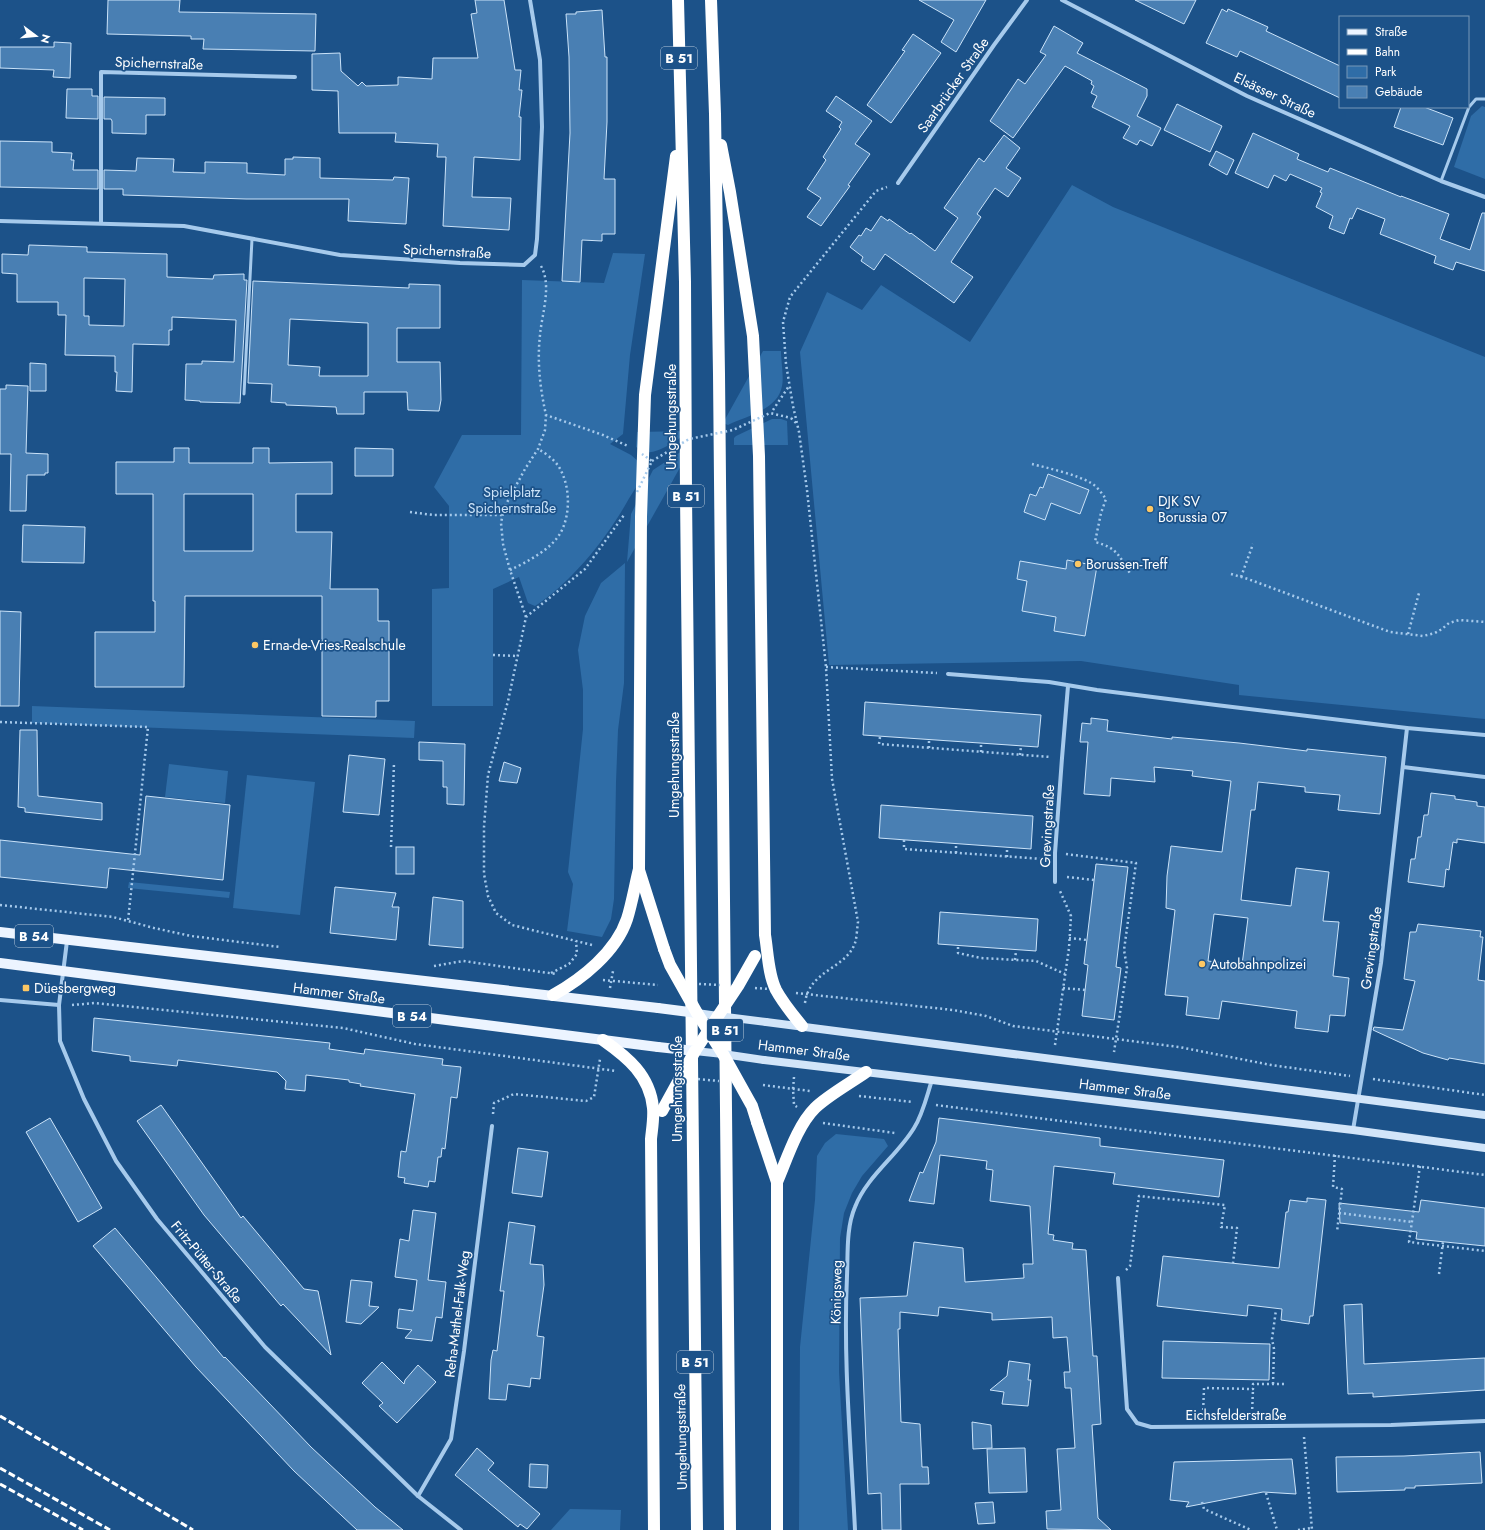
<svg xmlns="http://www.w3.org/2000/svg" width="1485" height="1530" font-family="Jost,sans-serif">
<style>
.green{fill:#2f6da7}
.building{fill:#497fb3;stroke:#cbe3f9;fill-rule:evenodd}
.lines{fill:none;stroke-linecap:round;stroke-linejoin:round}
.path{stroke:#a6caec;stroke-width:2.5;stroke-dasharray:2 3;stroke-linecap:butt}
.lane{stroke:#a6caec;stroke-width:3}
.street{stroke:#a6caec;stroke-width:4}
.secondary{stroke:#d2e5f9;stroke-width:8}
.primary{stroke:#ecf4ff;stroke-width:10}
.highway{stroke:#fff;stroke-width:12}
.rail{stroke:#fff;stroke-width:3;stroke-dasharray:7 3;stroke-linecap:butt}
.path-bridge{stroke:#a6caec;stroke-width:2.5;stroke-dasharray:2 3;stroke-linecap:butt}
.secondary-bridge{stroke:#d2e5f9;stroke-width:8}
.primary-bridge{stroke:#ecf4ff;stroke-width:10}
.highway-bridge{stroke:#fff;stroke-width:12}
.poi-dot{fill:#fcc764;stroke:#1c5289;stroke-width:1.5}
.labels{text-anchor:middle;dominant-baseline:central;stroke-width:3.5;stroke-linejoin:round;paint-order:stroke}
.shield{fill:#1c5289;stroke:#bbcbdc;stroke-width:1}
.shield-label{font-size:13px;font-weight:bold;fill:#fff}
.street-label{font-size:14px;fill:#fff;stroke:#1c5289}
.park-label{font-size:14px;fill:#cbe3f9;stroke:#1c5289}
.poi-label{font-size:14px;fill:#fff;stroke:#1c5289;text-anchor:start}
</style>
<rect width="100%" height="100%" fill="#1c5289"/>
<!-- green -->
<g class="green">
<path d="M1482 106 1485 107V179L1454 167 1471 116Z"/>
<path d="M1072 185 1113 207 1485 357V719L1239 695V685L1081 661 829 665 800 352 827 292 862 310 881 285 970 342Z"/>
<path d="M613 253 645 254 630 355 623 434 610 444 631 455 639 462C639 467 640 475 639 480 637 487 631 495 627 502 606 539 571 583 535 606L528 603 519 577 493 589V706H432V589L449 588V506L434 487 462 435H521L522 280 604 283Z"/>
<path d="M763 351H781C781 361 784 377 782 386 778 410 746 416 728 425L723 423Z"/>
<path d="M772 419H781L787 421 788 445H734V438L736 436Z"/>
<path d="M689 431C681 438 662 451 651 452 646 453 641 450 636 447L637 432Z"/>
<path d="M691 448 627 562 631 514 653 470 679 453 686 449Z"/>
<path d="M625 563 624 683 618 730 616 782 614 899 611 919 602 937 567 931 573 884 568 872 583 729V690L578 650 585 616 601 583Z"/>
<path d="M32 706 415 721 414 738 32 723Z"/>
<path d="M169 764 228 771 225 803 165 797Z"/>
<path d="M247 775 315 782 300 915 233 908Z"/>
<path d="M129 882 230 892 229 898 128 888Z"/>
<path d="M836 1134 884 1139 888 1146 862 1176 852 1193 844 1213 840 1238 839 1372 848 1530H799L800 1347 815 1200 817 1156 825 1143Z"/>
<path d="M570 1509 621 1510 620 1530H551Z"/>
</g>
<!-- building -->
<g class="building">
<path d="M108 0H180L179 12 316 14 315 51 203 49 204 39H191V36L107 34Z"/>
<path d="M475 0H504L515 70H521L519 90H522L519 117H521L520 160 474 157 472 197 511 198 509 230 443 226 446 157H437L438 144 395 142 396 133H339L338 91 312 90V54L340 53 341 71 358 86 362 82 366 86 398 85V77L432 79 433 58H478L471 14 477 13Z"/>
<path d="M919 0H986L956 52 941 42 954 20Z"/>
<path d="M1135 0H1196L1184 24Z"/>
<path d="M1222 9 1227 12 1228 9 1268 27 1266 31 1340 66V98L1240 51 1237 57 1206 43Z"/>
<path d="M602 10 605 57H607V122L604 179H615V234H602V241L582 240 580 282 562 281 570 133 569 57 566 14H576V12Z"/>
<path d="M1054 26 1083 43 1077 53 1147 89V96L1137 116 1161 128 1152 146 1140 140 1137 145 1123 138 1130 126 1092 107 1097 96 1091 93 1094 86 1091 84 1092 81 1065 66 1013 138 990 121 1018 79 1025 84 1046 55 1040 52Z"/>
<path d="M913 34 941 53 891 123 867 105 905 51 902 50Z"/>
<path d="M54 42 71 43 70 78 53 77 54 70 0 68V47H54Z"/>
<path d="M67 89H92V96H98V119L66 118Z"/>
<path d="M836 96 872 121 855 144 870 154 848 185 850 186 821 226 807 217 821 198 807 189 826 160 823 157 841 129 839 127 842 122 826 111Z"/>
<path d="M104 97 165 98V115H146V134L112 133V121L111 119H104Z"/>
<path d="M1177 104 1222 126 1210 152 1164 130Z"/>
<path d="M1401 107H1424L1453 118 1443 145 1394 127Z"/>
<path d="M1253 133 1299 154 1297 159 1328 172 1330 168 1401 197V196L1449 214 1440 239 1470 250 1482 213H1485V271L1456 262 1453 270 1434 263 1436 256 1380 234 1385 219 1357 208 1352 219 1350 218 1344 234 1329 228 1333 216 1316 207 1322 193 1320 192 1322 188 1290 174 1286 181 1274 175 1268 188 1235 173Z"/>
<path d="M1004 135 1020 148 1006 168 1021 178 1008 197 995 188 977 214 981 217 951 262 973 277 954 303 885 254 874 270 861 261 863 257 850 247 859 235 861 236 866 228 871 231 881 216 888 221 889 219 910 234 911 233 935 251 958 218 944 208 979 158 984 162Z"/>
<path d="M0 141 52 142V152L72 153 71 160H74L73 170H98V189L0 187Z"/>
<path d="M1216 151 1234 160 1227 175 1209 165Z"/>
<path d="M293 157 320 158V178L393 180 394 177 409 178 406 224 348 221 349 199H246L123 195V189H104V170L136 171 137 158 174 159 173 172 205 173V162L247 163V173L285 175V159H293Z"/>
<path d="M29 245 87 247V252L167 254V277L213 279 214 275 244 274V280H247L240 403 200 402V401L185 400 186 364H202V361L234 362 236 320 172 317V330H169V345L133 344 132 392 116 391 117 372H115V356L65 355 66 315H58V302H17V274L2 273V254L28 255ZM84 278 125 279 124 326 89 325V316H84Z"/>
<path d="M253 281 409 288V284L440 285V328H397V362H440L441 400 439 411 408 410 407 392H364V414H337L336 407 286 405V403L271 402 272 384 248 383ZM290 319 368 323V376H319L320 367 288 365Z"/>
<path d="M30 363 46 364V391H30Z"/>
<path d="M6 385 28 386 26 453 48 454V473H45V475H27L26 511H10L11 454H0V389H6Z"/>
<path d="M174 448H189V463H253V448H269V463L332 462V494H296V532H332L330 589H378V621H389V701H376V717L322 716V596H185L184 687H95V632H155V601H153V494H116V462H174ZM184 494H253V551H184Z"/>
<path d="M355 448 393 449V476H355Z"/>
<path d="M1048 474 1089 490 1080 514 1051 503 1045 520 1024 512 1030 494 1036 496 1040 487 1043 488Z"/>
<path d="M23 525 85 527 84 563 22 562Z"/>
<path d="M1067 560 1097 566 1085 636 1054 631 1056 617 1022 611 1027 581 1017 579 1020 561 1066 569Z"/>
<path d="M0 611 21 612 19 706H0Z"/>
<path d="M865 702 1041 715 1038 747 863 735Z"/>
<path d="M1091 718 1108 720 1107 731 1172 739V737L1239 743 1307 751V749L1386 757 1380 814 1338 810 1340 795 1305 792V787L1258 782 1255 810H1251L1241 900 1291 906 1296 868 1329 872 1323 921 1339 922 1333 976 1349 978 1345 1016 1330 1015 1328 1032 1295 1028 1297 1011 1260 1006 1222 1001 1219 1019 1186 1015 1188 997 1165 995 1175 910 1166 908 1167 876 1171 846 1222 852 1231 781 1192 776 1193 771 1154 767 1155 782 1111 778 1110 796 1084 794 1088 742H1080L1082 723 1091 724ZM1214 914 1248 918 1242 965 1208 961Z"/>
<path d="M20 730H37L38 796 102 803V820L25 812V808L18 807Z"/>
<path d="M419 742 465 744 464 805 447 804V787H443V761L419 760Z"/>
<path d="M349 755 385 759 379 815 343 812Z"/>
<path d="M504 762 521 768 517 783 499 781Z"/>
<path d="M1431 793 1455 796V799L1477 802V806L1485 807V843L1457 839V843L1453 842 1449 870 1446 869 1444 887 1408 882 1411 859H1415L1418 837H1421L1424 815H1428Z"/>
<path d="M146 796 230 805 223 880 109 868 107 888 0 877V840L140 855Z"/>
<path d="M881 805 1033 816 1031 849 879 838Z"/>
<rect x="396" y="847" width="18" height="27"/>
<path d="M1096 864 1128 867 1116 967 1121 968 1114 1020 1082 1016 1088 965 1084 964Z"/>
<path d="M335 887 396 893 392 907H399L396 940 330 933Z"/>
<path d="M433 897 463 901V948L429 945Z"/>
<path d="M940 912 1038 919 1036 951 938 944Z"/>
<path d="M1418 924 1481 931 1480 937H1483L1478 980 1485 981V1064L1449 1058 1448 1060 1423 1053 1373 1030 1374 1027 1403 1030 1415 981 1404 979 1410 932H1416Z"/>
<path d="M94 1018 330 1043 329 1049 364 1054 365 1049 443 1059 442 1065 461 1067 457 1098 451 1097 445 1149 442 1148 441 1157H438L435 1182 429 1181 428 1187 404 1183 405 1178 398 1177 401 1151 406 1152 415 1094 360 1086 361 1084 349 1082V1080L306 1075 305 1091 285 1089 286 1081 277 1072 178 1060 177 1066 130 1061V1056L92 1051Z"/>
<path d="M161 1105 241 1218 243 1216 304 1289 318 1291 331 1355 283 1304 281 1306 204 1215 137 1121Z"/>
<path d="M50 1118 102 1208 78 1222 26 1132Z"/>
<path d="M939 1118 1100 1138V1146L1224 1160 1219 1197 1113 1184 1115 1173 1054 1166 1048 1234 1054 1235 1053 1240 1073 1243 1072 1249 1086 1250 1093 1356H1097L1101 1424 1092 1425 1098 1518 1111 1530 1047 1529 1046 1511 1061 1510 1057 1449 1075 1448 1071 1388H1065L1064 1372H1070L1067 1337 1053 1338 1052 1317 992 1320V1313L939 1307 938 1316 900 1312V1329H898L901 1422 920 1424 922 1467H928L929 1484H900L901 1530H882L881 1493 868 1494 860 1298 907 1296 914 1242 963 1248 965 1282 1024 1278 1023 1264H1033L1030 1206 990 1201 993 1170 986 1169 987 1161 940 1155 934 1204 909 1201 920 1172 923 1173 936 1142Z"/>
<path d="M518 1148 548 1152 542 1197 512 1193Z"/>
<path d="M1307 1198 1326 1200 1313 1316H1310L1309 1324 1281 1320 1282 1309 1248 1305 1247 1316 1157 1306 1163 1256 1279 1268 1286 1212H1288L1290 1200 1307 1202Z"/>
<path d="M1421 1200 1485 1208V1246L1416 1239 1417 1232 1340 1223 1339 1203 1419 1212Z"/>
<path d="M413 1210 436 1213 428 1280 446 1282 442 1318 436 1317 432 1341 405 1338 412 1330 397 1328 399 1309 413 1311 415 1296 417 1280 395 1277 400 1239 409 1241Z"/>
<path d="M509 1222 535 1226 530 1264 543 1265 544 1285 537 1336 544 1337 540 1379 531 1378 530 1387 508 1384 506 1400 489 1399 491 1360 493 1350 497 1351 504 1291H500Z"/>
<path d="M115 1228 224 1358 225 1357 311 1447 375 1507 403 1530H357L294 1471 196 1367 93 1246Z"/>
<path d="M351 1280 372 1282 369 1306 379 1307 361 1324 346 1322Z"/>
<path d="M1362 1304 1364 1364 1485 1358V1390L1373 1397V1393L1348 1394 1344 1305Z"/>
<path d="M1163 1341 1270 1344 1269 1380 1162 1378Z"/>
<path d="M1009 1361 1030 1364 1028 1380H1031L1028 1406 1002 1404 1004 1392 990 1390 1007 1376Z"/>
<path d="M382 1362 404 1384 405 1380 418 1365 436 1382 397 1423 379 1406 383 1403 362 1383Z"/>
<path d="M972 1422 991 1425 992 1448 973 1449Z"/>
<path d="M477 1448 494 1463 488 1470 540 1514 527 1529 520 1524 518 1527 455 1475Z"/>
<path d="M1025 1448 1027 1492 989 1493 987 1449Z"/>
<path d="M1480 1452 1482 1483 1415 1486V1488H1405V1490L1337 1492 1336 1457 1404 1456Z"/>
<path d="M1292 1459 1296 1494 1263 1492 1186 1507 1189 1502 1170 1500 1174 1462Z"/>
<path d="M530 1464 548 1465 547 1488 529 1487Z"/>
<path d="M993 1502 995 1523 978 1524 975 1503Z"/>
</g>
<g class="lines">
<!-- path -->
<g class="path">
<path d="M541 266C552 286 542 313 540 335 537 362 540 388 546 415L603 435 628 446"/>
<path d="M773 410 789 386"/>
<path d="M791 418 796 423"/>
<path d="M1032 464C1048 468 1078 475 1091 483 1098 487 1102 494 1106 499L1101 513 1095 542C1118 548 1119 556 1131 575"/>
<path d="M410 512 433 515H503"/>
<path d="M510 570C527 562 552 549 561 532 571 513 570 485 559 467 554 459 545 453 538 449"/>
<path d="M1231 574 1248 579 1390 632 1423 636 1435 633 1442 629 1449 623 1459 620 1485 622"/>
<path d="M1241 577 1253 544"/>
<path d="M526 617 510 570 503 544 501 523 504 508 525 469 538 449 545 430 546 415"/>
<path d="M1408 634 1419 593"/>
<path d="M493 655 518 656"/>
<path d="M826 667 937 673"/>
<path d="M0 722 148 727 128 921"/>
<path d="M880 737 879 744 1051 757"/>
<path d="M929 748V740"/>
<path d="M981 752V744"/>
<path d="M1020 755 1021 746"/>
<path d="M904 840V849L1043 859"/>
<path d="M391 847 394 763"/>
<path d="M956 853V844"/>
<path d="M1066 854 1136 863 1124 950 1127 968 1114 1052"/>
<path d="M1007 857V847"/>
<path d="M1067 877 1094 880"/>
<path d="M0 905 113 917 154 928 191 936 280 947"/>
<path d="M1069 938 1087 940"/>
<path d="M592 945 512 925 496 913 488 896 484 874V827L488 775 508 701 526 617 585 569 624 515"/>
<path d="M958 947V953L981 958 1036 961 1065 974"/>
<path d="M1015 960 1016 951"/>
<path d="M434 966 463 961 556 974"/>
<path d="M551 973 569 964 577 954 576 941"/>
<path d="M603 980 658 985"/>
<path d="M610 988 613 971"/>
<path d="M1063 988 1085 990"/>
<path d="M796 993 953 1010 986 1016 1013 1026 1179 1047 1271 1065 1350 1076"/>
<path d="M805 1003C809 970 846 969 855 943 857 937 857 928 858 922L832 779 826 667 807 490 799 432 793 406 786 364 783 322 790 297 876 191 887 187"/>
<path d="M72 1005 95 1003 343 1028 415 1044 616 1071"/>
<path d="M1055 1045 1069 948 1071 916 1060 891"/>
<path d="M794 1077 793 1089 794 1105 797 1107"/>
<path d="M1373 1079 1485 1095"/>
<path d="M763 1085 810 1091"/>
<path d="M859 1096 913 1102"/>
<path d="M936 1105 1485 1175"/>
<path d="M493 1114 494 1103 514 1094 586 1101 594 1097 600 1059"/>
<path d="M823 1123 895 1133"/>
<path d="M1335 1155 1333 1187 1342 1189 1337 1232"/>
<path d="M1420 1166 1409 1242 1485 1251"/>
<path d="M1339 1213 1412 1222"/>
<path d="M1126 1270 1130 1266 1139 1196 1225 1205 1221 1227 1237 1228 1233 1263"/>
<path d="M1439 1274 1443 1242"/>
<path d="M1273 1384 1274 1349 1272 1339 1276 1310"/>
<path d="M1252 1414 1253 1389"/>
<path d="M1203 1415 1204 1388 1253 1389V1384H1284"/>
<path d="M1304 1437 1312 1530"/>
<path d="M1266 1493 1277 1530"/>
<path d="M1202 1502 1204 1509 1251 1530"/>
<path d="M1298 1530 1311 1528"/>
</g>
<!-- lane -->
<g class="lane">
<path d="M1441 181 1469 107 1476 99H1485"/>
<path d="M244 394 252 239"/>
</g>
<!-- street -->
<g class="street">
<path d="M1062 0 1247 96 1441 181 1485 197"/>
<path d="M898 183 994 45 1027 0"/>
<path d="M0 221 184 226 340 255 460 263 524 265 535 255 537 239 542 127 540 60 530 0"/>
<path d="M101 223V72L295 77"/>
<path d="M948 674 1049 682 1097 690 1216 705 1407 728 1485 735"/>
<path d="M1403 767 1485 777"/>
<path d="M1055 882V853L1062 758 1068 686"/>
<path d="M67 941 59 1005 60 1041 84 1099 116 1161 157 1219 265 1347 418 1496 461 1530"/>
<path d="M0 1000 59 1005"/>
<path d="M1353 1130 1381 963 1407 728"/>
<path d="M1118 1278 1127 1409 1137 1423 1151 1427 1391 1425 1485 1421"/>
<path d="M418 1496 451 1439 464 1351 492 1126"/>
<path d="M855 1530C851 1446 843 1361 847 1276 848 1254 846 1228 855 1207 867 1176 897 1156 914 1128 923 1114 927 1095 932 1080"/>
</g>
<!-- secondary -->
<g class="secondary">
<path d="M697 1013 718 1016"/>
<path d="M766 1022 1485 1115"/>
<path d="M695 1051 723 1054"/>
<path d="M764 1060 1353 1130 1485 1148"/>
</g>
<!-- primary -->
<g class="primary">
<path d="M0 932 658 1008"/>
<path d="M0 963 658 1047"/>
</g>
<!-- highway -->
<g class="highway">
<path d="M678 0 685 282 686 495 697 1530"/>
<path d="M711 0 715 114 719 374 730 1530"/>
<path d="M721 145 730 192 753 336 759 456 765 935C768 953 768 974 776 990 783 1003 793 1015 802 1026"/>
<path d="M639 870 664 949"/>
<path d="M553 995C582 979 616 952 627 919 632 903 635 885 639 869L641 517 645 395 676 156"/>
<path d="M697 1013 723 1054"/>
<path d="M603 1040C627 1057 650 1075 653 1108 654 1118 652 1129 651 1139L654 1530"/>
<path d="M695 1051 718 1016"/>
<path d="M757 1122 777 1182V1530"/>
<path d="M777 1182C787 1159 797 1126 815 1108 827 1096 852 1082 866 1072"/>
</g>
<!-- rail -->
<g class="rail">
<path d="M0 1416 193 1530"/>
<path d="M0 1468 110 1530"/>
<path d="M0 1484 83 1530"/>
</g>
<!-- path-bridge -->
<g class="path-bridge">
<path d="M652 461 689 439 733 430 770 413 791 418"/>
<path d="M637 492 652 461 642 454"/>
<path d="M699 984 720 985"/>
<path d="M755 988 769 989"/>
<path d="M698 1079 719 1081"/>
</g>
<!-- secondary-bridge -->
<g class="secondary-bridge">
<path d="M718 1016 766 1022"/>
<path d="M723 1054 764 1060"/>
</g>
<!-- primary-bridge -->
<g class="primary-bridge">
<path d="M658 1008 697 1013"/>
<path d="M658 1047 695 1051"/>
</g>
<!-- highway-bridge -->
<g class="highway-bridge">
<path d="M664 949 670 965 697 1013"/>
<path d="M718 1016 738 986 755 956"/>
<path d="M723 1054 752 1106 757 1122"/>
<path d="M662 1111 695 1051"/>
</g>
</g>
<!-- markers -->
<g class="poi-dot">
<circle cx="1150" cy="509" r="4"/>
<circle cx="1078" cy="564" r="4"/>
<circle cx="255" cy="645" r="4"/>
<circle cx="1202" cy="964" r="4"/>
<rect x="22" y="984" width="8" height="8" rx="2"/>
</g>
<g class="labels">
<!-- shield labels -->
<g class="shield">
<rect x="661" y="47" width="36" height="22" rx="3"/>
<rect x="668" y="485" width="36" height="22" rx="3"/>
<rect x="15" y="925" width="38" height="22" rx="3"/>
<rect x="393" y="1005" width="38" height="22" rx="3"/>
<rect x="707" y="1019" width="36" height="22" rx="3"/>
<rect x="677" y="1351" width="36" height="22" rx="3"/>
</g>
<g class="shield-label">
<text x="679" y="58">B 51</text>
<text x="686" y="496">B 51</text>
<text x="34" y="936">B 54</text>
<text x="412" y="1016">B 54</text>
<text x="725" y="1030">B 51</text>
<text x="695" y="1362">B 51</text>
</g>
<!-- street labels -->
<g class="street-label">
<text transform="translate(159 63) rotate(2)">Spichernstraße</text>
<text transform="translate(953 85) rotate(-55)">Saarbrücker Straße</text>
<text transform="translate(1275 95) rotate(25)">Elsässer Straße</text>
<text transform="translate(447 251) rotate(3)">Spichernstraße</text>
<text transform="translate(671 417) rotate(-90)">Umgehungsstraße</text>
<text transform="translate(674 765) rotate(-90)">Umgehungsstraße</text>
<text transform="translate(1047 826) rotate(-87)">Grevingstraße</text>
<text transform="translate(1371 948) rotate(-82)">Grevingstraße</text>
<text transform="translate(339 993) rotate(7)">Hammer Straße</text>
<text transform="translate(804 1050) rotate(7)">Hammer Straße</text>
<text transform="translate(677 1089) rotate(-90)">Umgehungsstraße</text>
<text transform="translate(1125 1089) rotate(7)">Hammer Straße</text>
<text transform="translate(207 1262) rotate(50)">Fritz-Pütter-Straße</text>
<text transform="translate(836 1292) rotate(-89)">Königsweg</text>
<text transform="translate(457 1314) rotate(-83)">Reha-Mathel-Falk-Weg</text>
<text x="1236" y="1415">Eichsfelderstraße</text>
<text transform="translate(681 1437) rotate(-91)">Umgehungsstraße</text>
</g>
<!-- park labels -->
<g class="park-label">
<text x="512" y="492">Spielplatz<tspan x="512" dy="16">Spichernstraße</tspan></text>
</g>
<!-- poi labels -->
<g class="poi-label">
<text x="1158" y="501">DJK SV<tspan x="1158" dy="16">Borussia 07</tspan></text>
<text x="1086" y="564">Borussen-Treff</text>
<text x="263" y="645">Erna-de-Vries-Realschule</text>
<text x="1210" y="964">Autobahnpolizei</text>
<text x="34" y="988">Düesbergweg</text>
</g>
</g>
<!-- legend -->
<rect x="1339" y="16" width="130" height="92" fill="#1c5289" stroke="#7797b8"/>
<rect x="1347" y="29" width="20" height="6" fill="#ecf4ff" stroke="#7797b8"/>
<text x="1375" y="36" font-size="12" fill="#ffffff">Straße</text>
<rect x="1347" y="49" width="20" height="6" fill="#ffffff" stroke="#7797b8"/>
<text x="1375" y="56" font-size="12" fill="#ffffff">Bahn</text>
<rect x="1347" y="66" width="20" height="12" fill="#2f6da7" stroke="#7797b8"/>
<text x="1375" y="76" font-size="12" fill="#ffffff">Park</text>
<rect x="1347" y="86" width="20" height="12" fill="#497fb3" stroke="#7797b8"/>
<text x="1375" y="96" font-size="12" fill="#ffffff">Gebäude</text>
<!-- north arrow -->
<g transform="translate(36 36) rotate(106)" stroke="#1c5289" stroke-width="3" paint-order="stroke">
<path d="M0-3L7 15L0 10L-7 15Z" fill="#ffffff"/>
<text y="-6" font-size="11" font-weight="bold" text-anchor="middle" fill="#ffffff">N</text>
</g>
</svg>
